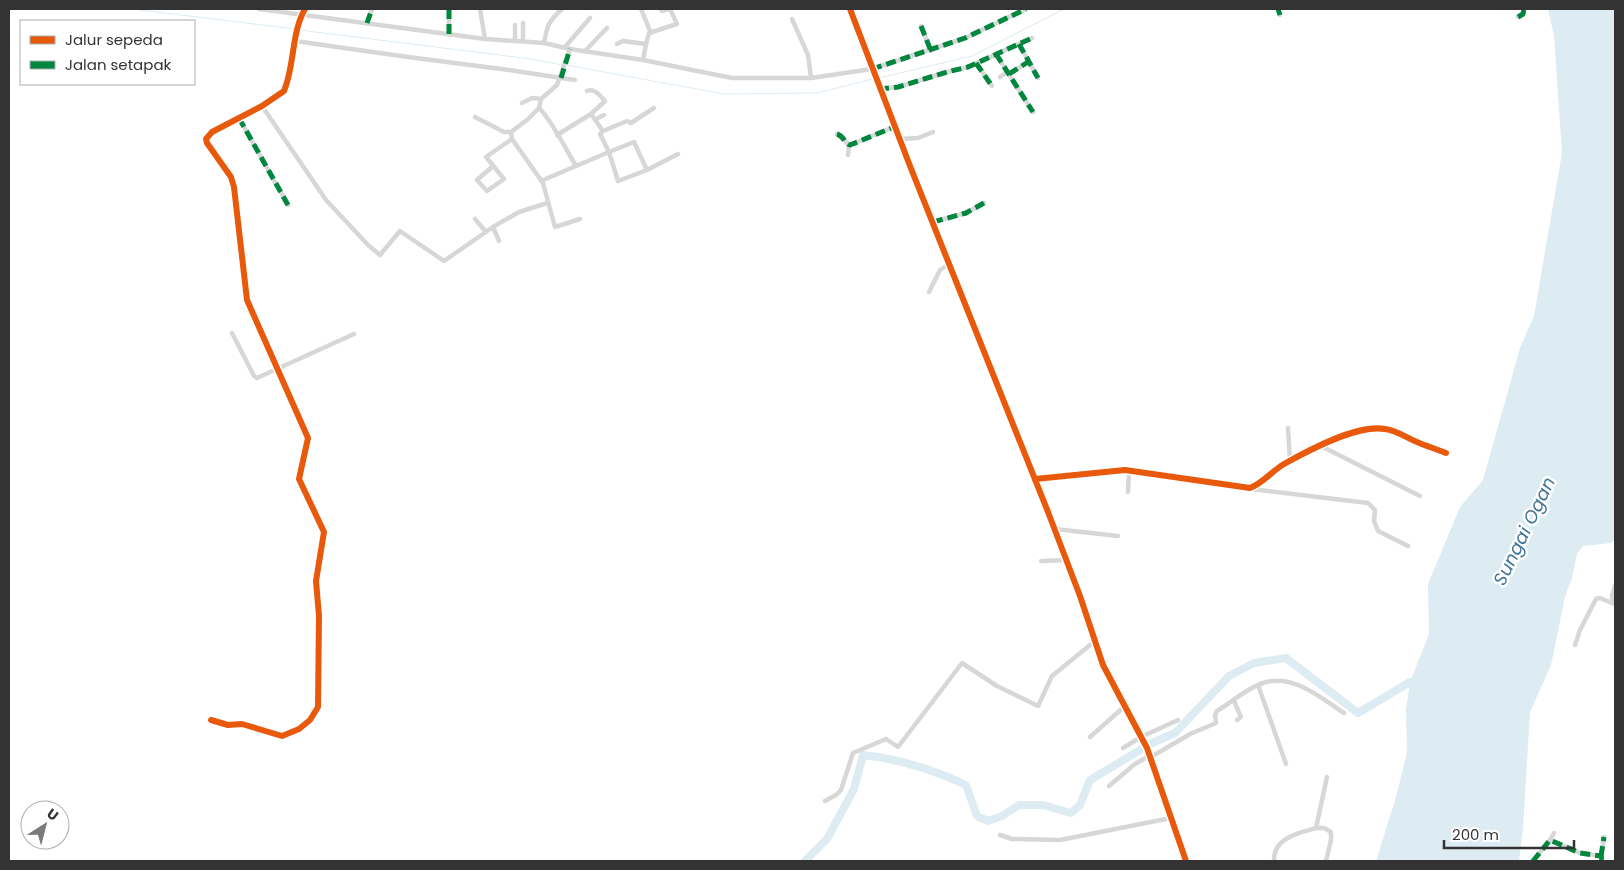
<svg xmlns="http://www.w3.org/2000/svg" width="1624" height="870" font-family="Poppins,sans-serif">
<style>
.water{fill:#ddebf3}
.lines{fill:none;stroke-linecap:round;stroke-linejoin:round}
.stream{stroke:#ddebf3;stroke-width:1}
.river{stroke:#ddebf3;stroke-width:8}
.minor{stroke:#d7d7d7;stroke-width:4.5}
.tertiary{stroke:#d7d7d7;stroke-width:5.5}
.quiet{stroke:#00873e;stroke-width:5;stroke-dasharray:10 5;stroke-linecap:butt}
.cycleway-casing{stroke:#fff;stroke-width:9}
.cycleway{stroke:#e8590c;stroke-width:6}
.labels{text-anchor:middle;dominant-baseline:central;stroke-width:5;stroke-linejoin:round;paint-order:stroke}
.water-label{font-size:18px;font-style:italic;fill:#3f7597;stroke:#fff}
</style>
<rect width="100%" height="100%" fill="#fff"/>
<!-- water -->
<path class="water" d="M1548 9H1615V540L1611 543 1583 546 1577 554 1572 578 1565 597 1551 665 1530 712 1523 829 1519 861H1376L1396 797 1407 753 1406 709 1410 682 1429 634 1428 584 1460 507 1483 480 1520 348 1534 316 1562 153 1554 36Z"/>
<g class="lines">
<!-- stream -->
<g class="stream">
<path d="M132 9 295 29"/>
<path d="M299 30 531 59 562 65"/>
<path d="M566 65 724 94 817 93 873 79"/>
<path d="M879 78 972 56 1064 9"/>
</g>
<!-- river -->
<path class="river" d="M805 861 827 839 854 789 863 755C901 759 932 769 966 785L977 816 988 821 1002 816 1019 805H1043L1071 813 1080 805 1090 780 1150 744 1175 733 1229 676 1254 663 1286 658 1358 713 1410 682"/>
<!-- minor -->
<g class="minor">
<path d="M259 9 485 39 544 43 570 49 643 60 732 78H811L872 69 965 38 1026 9"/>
<path d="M449 9V34"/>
<path d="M480 9 485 39"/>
<path d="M641 9 651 33"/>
<path d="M660 9 662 11 668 9"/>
<path d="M1278 9 1280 15"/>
<path d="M1518 17 1523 14 1524 9"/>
<path d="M792 19 808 55 811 78"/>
<path d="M367 23 372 9"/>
<path d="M523 23V41"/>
<path d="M515 25V41"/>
<path d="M921 26 931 51"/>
<path d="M295 41 408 57 509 70 575 80"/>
<path d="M544 43C547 25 549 21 562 9"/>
<path d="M617 44 623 41 646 44 643 60"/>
<path d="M646 44 649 33 677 24 670 9"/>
<path d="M1019 44 1038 78"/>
<path d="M565 47 590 18"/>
<path d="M586 50 607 28"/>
<path d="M996 54 1033 112"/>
<path d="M976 63 992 86"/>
<path d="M1009 74 1028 62"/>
<path d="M1000 77 1007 72"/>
<path d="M879 89 898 87 947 72 968 67 1032 38"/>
<path d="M522 103 532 98 541 99"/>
<path d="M262 106 326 200 368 245 380 255 400 231 444 261 493 227 519 212 547 203"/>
<path d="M539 108C553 122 565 148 576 166L609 152 618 181 647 170 634 142 609 152 600 134 603 131 591 114"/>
<path d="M475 117 504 132H511"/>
<path d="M239 118 288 205"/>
<path d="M596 119 604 115"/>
<path d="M603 131 627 121 631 123 654 108"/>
<path d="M837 134C844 136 844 143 850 145L894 127"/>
<path d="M557 135 591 114 605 101C600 96 595 88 587 91"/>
<path d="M512 139 543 183 555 227 580 219"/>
<path d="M899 139 918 138 933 132"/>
<path d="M848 155 849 145"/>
<path d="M493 166 477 180 487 191 504 179 486 157 512 139 511 132 527 120 539 108 541 99 557 85 570 49"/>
<path d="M647 170 678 154"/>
<path d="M541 181 576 166"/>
<path d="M475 219 486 232"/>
<path d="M933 222 966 213 984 203"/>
<path d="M493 227 499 241"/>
<path d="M929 292 940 270 949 264"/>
<path d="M232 333 254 376 257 378 354 334"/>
<path d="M1288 428 1290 461"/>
<path d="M1321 446 1420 496"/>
<path d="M1035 479 1125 470 1250 488C1263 483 1272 471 1284 464 1309 450 1357 424 1385 429 1396 430 1407 438 1417 442 1426 446 1436 449 1446 453"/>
<path d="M1251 489 1368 503 1375 510 1374 521 1378 531 1408 546"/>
<path d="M1128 492 1129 471"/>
<path d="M1055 529 1118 536"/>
<path d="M1041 561 1067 560"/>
<path d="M1615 585 1612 596V603L1615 604"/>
<path d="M1575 645 1580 630 1596 599 1600 598 1612 603"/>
<path d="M1258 685 1286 764"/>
<path d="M1234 701 1241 717 1237 720"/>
<path d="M211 720 228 725 242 724 282 736 299 729 310 720 318 707 319 616 316 581 324 532 299 479 308 438 247 300 234 187 231 177 207 143 206 139 212 132 262 106 284 91C295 65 291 33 305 9"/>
<path d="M1090 737 1125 706"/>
<path d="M1123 748 1141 737 1178 720"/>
<path d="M1151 757 1190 734 1216 723 1215 715 1217 711C1232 702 1247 688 1263 683 1293 673 1321 698 1344 713"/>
<path d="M1109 786 1135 764 1149 756"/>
<path d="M825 801 836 795 841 790 853 753 886 739 898 747 962 663 997 686 1038 706 1052 676 1095 641"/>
<path d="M1000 835 1012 839 1060 840 1171 818"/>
<path d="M1550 840 1554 833"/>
<path d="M1601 856 1604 837"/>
<path d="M1274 861C1273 838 1298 833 1316 828"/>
<path d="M1326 861 1331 840V832L1324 828H1316L1327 777"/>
<path d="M1533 861 1550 840 1580 853 1601 856 1602 861"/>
</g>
<!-- tertiary -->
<path class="tertiary" d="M850 9 910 166 1048 512 1080 596 1103 665 1147 748 1186 861"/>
<!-- quiet -->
<g class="quiet">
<path d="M449 9V34"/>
<path d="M1278 9 1280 15"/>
<path d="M1518 17 1523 14 1524 9"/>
<path d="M367 23 372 9"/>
<path d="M921 26 931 51"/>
<path d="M1019 44 1038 78"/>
<path d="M996 54 1033 112"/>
<path d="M976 63 992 86"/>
<path d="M872 69 965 38 1026 9"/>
<path d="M1009 74 1028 62"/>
<path d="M561 78 570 49"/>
<path d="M879 89 898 87 947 72 968 67 1032 38"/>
<path d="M239 118 288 205"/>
<path d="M837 134C844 136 844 143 850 145L894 127"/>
<path d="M933 222 966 213 984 203"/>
<path d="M1601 856 1604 837"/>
<path d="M1533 861 1550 840 1580 853 1601 856 1602 861"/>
</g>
<!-- cycleway casing -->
<g class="cycleway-casing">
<g id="cycleway">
<path d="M850 9 910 166 1048 512 1080 596 1103 665 1147 748 1186 861"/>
<path d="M1035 479 1125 470 1250 488C1263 483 1272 471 1284 464 1309 450 1357 424 1385 429 1396 430 1407 438 1417 442 1426 446 1436 449 1446 453"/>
<path d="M211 720 228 725 242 724 282 736 299 729 310 720 318 707 319 616 316 581 324 532 299 479 308 438 247 300 234 187 231 177 207 143 206 139 212 132 262 106 284 91C295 65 291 33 305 9"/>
</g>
</g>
<!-- cycleway -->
<use href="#cycleway" class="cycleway"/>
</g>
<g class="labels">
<!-- water labels -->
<g class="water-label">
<text transform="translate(1524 531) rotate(-64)">Sungai Ogan</text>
</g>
</g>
<!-- border -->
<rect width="1624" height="870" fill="none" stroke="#333333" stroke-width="20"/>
<!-- legend -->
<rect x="20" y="20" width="175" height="65" fill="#ffffff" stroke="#adadad"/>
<rect x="30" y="36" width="25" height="8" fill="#e8590c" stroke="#adadad"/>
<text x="65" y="45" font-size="15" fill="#333333">Jalur sepeda</text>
<rect x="30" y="61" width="25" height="8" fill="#00873e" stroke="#adadad"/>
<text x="65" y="70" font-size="15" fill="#333333">Jalan setapak</text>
<!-- north arrow -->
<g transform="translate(45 825) rotate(36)"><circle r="24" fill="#ffffff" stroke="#adadad"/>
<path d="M0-4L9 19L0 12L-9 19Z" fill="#7a7a7a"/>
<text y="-8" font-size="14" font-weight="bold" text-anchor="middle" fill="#333333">U</text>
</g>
<!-- scale -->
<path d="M1444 840v8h130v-8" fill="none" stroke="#333333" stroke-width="2.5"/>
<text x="1452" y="840" font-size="15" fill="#333333" stroke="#ffffff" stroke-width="4" paint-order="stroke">200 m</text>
</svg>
